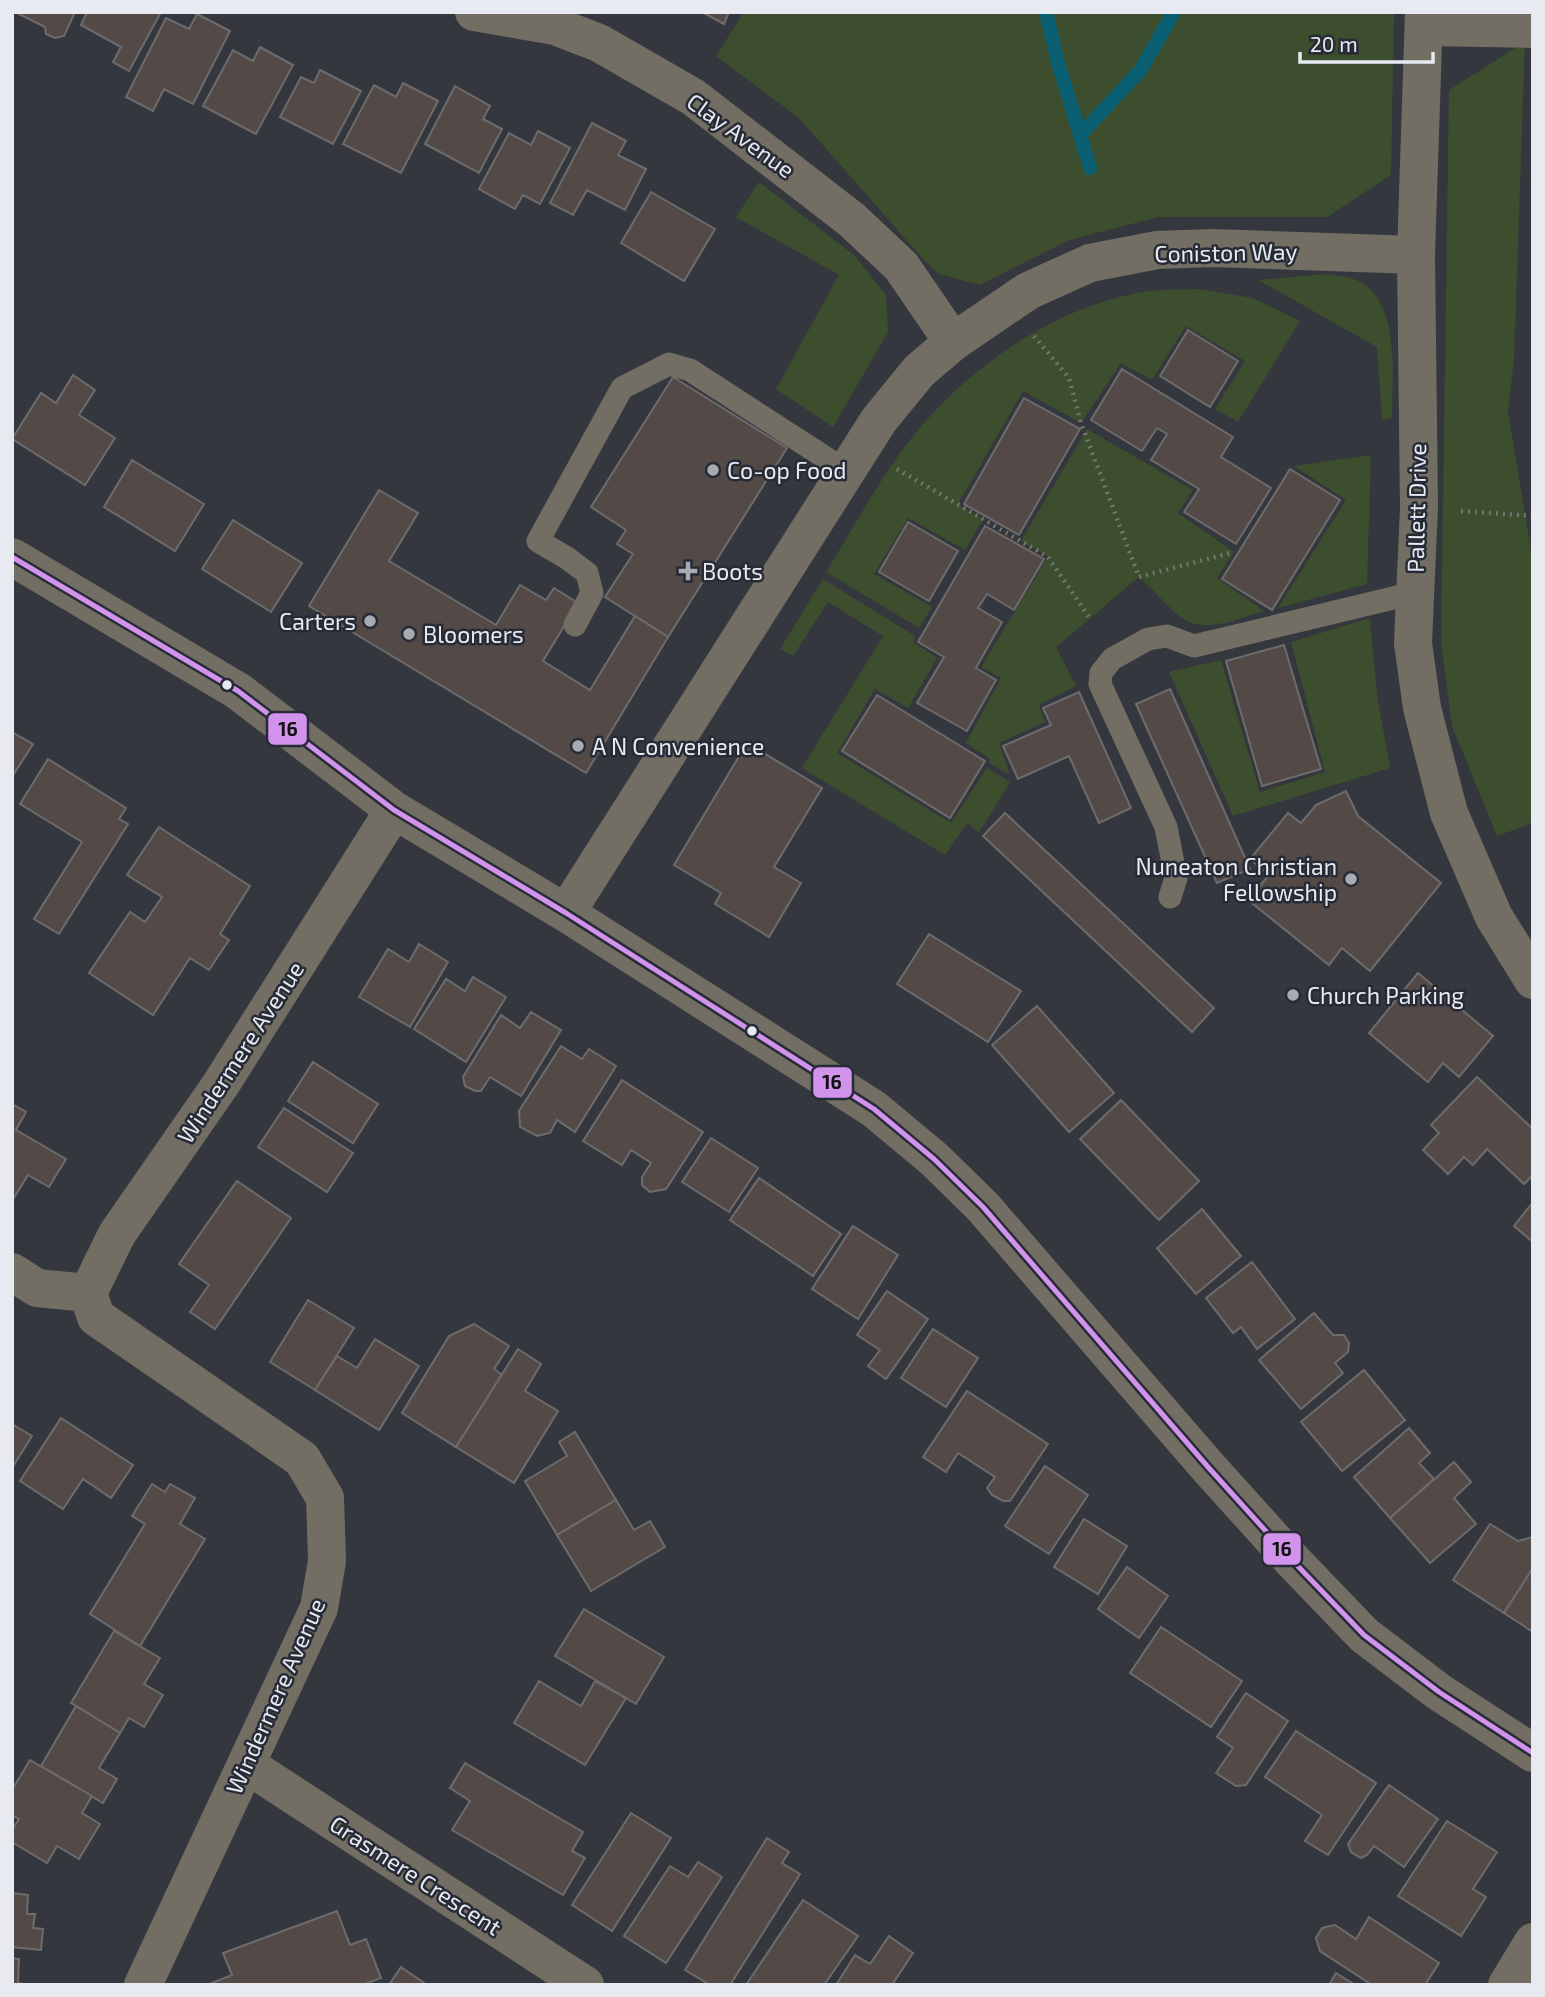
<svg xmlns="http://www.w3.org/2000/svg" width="1545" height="1997" font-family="'Exo 2',sans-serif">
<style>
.green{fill:#3c4e2e}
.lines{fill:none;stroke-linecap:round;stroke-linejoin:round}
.stream{stroke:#0a6072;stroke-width:14}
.building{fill:#534a48;stroke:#6d6c6d;stroke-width:2}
.path{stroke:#76746f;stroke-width:4.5;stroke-dasharray:2 5;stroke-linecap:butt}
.service{stroke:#726e63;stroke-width:23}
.minor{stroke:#726e63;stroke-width:38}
.bus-1-casing{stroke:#272b36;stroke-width:10}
.bus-1{stroke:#d193ec;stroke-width:5}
.poi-dot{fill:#a9abb3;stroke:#272b36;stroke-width:2.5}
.bus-dot{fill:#e8eaf2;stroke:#272b36;stroke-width:2.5}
.labels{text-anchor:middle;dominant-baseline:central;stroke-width:5;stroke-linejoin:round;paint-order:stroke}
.street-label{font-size:23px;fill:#e8eaf2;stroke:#272b36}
.poi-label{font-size:23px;fill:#e8eaf2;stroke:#272b36;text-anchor:start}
.line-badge{stroke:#272b36;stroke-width:2.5}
.pale-badge-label{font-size:19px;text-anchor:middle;font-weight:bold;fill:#111}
</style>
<rect width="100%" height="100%" fill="#34373e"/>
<!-- green -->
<g class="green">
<path d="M744 12H1394L1391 175 1327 217H1159L1069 240 980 285 939 274 923 259 799 118 716 56Z"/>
<path d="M1525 42 1514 358 1508 413 1533 562V823L1497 836 1452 726 1441 643 1449 90Z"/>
<path d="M759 182 854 255 886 295 888 332 833 427 776 389 839 275 736 217Z"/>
<path d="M1327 274C1336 276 1346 276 1354 279 1402 297 1392 378 1392 418L1382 420 1377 347 1258 280Z"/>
<path d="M1198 289 1253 298 1300 321 1238 422 1215 409 1245 361 1186 326 1152 380 1121 363 1081 423 1023 391 958 504 983 519 965 550 908 518 874 574 932 607 919 628 826 572C857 522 885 468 923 424 980 359 1063 303 1150 291 1166 289 1183 290 1198 289Z"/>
<path d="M1087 429 1193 490 1178 513 1234 552 1217 578 1264 611C1239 618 1203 636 1179 616 1165 604 1153 589 1139 577L1056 647 1076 686 1039 705 1045 722 999 743 1010 775 989 763 990 759 966 743 1001 678 981 667 1048 557 1021 541Z"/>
<path d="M1371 455 1367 584 1278 608 1346 500 1294 466Z"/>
<path d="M823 579 915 636 913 642 937 658 908 708 875 689 837 753 951 823 987 768 1010 782 979 833 967 823 945 855 802 768 883 636 828 602 793 656 780 649Z"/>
<path d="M1370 618 1377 695 1390 768 1233 816 1169 672 1221 660 1260 792 1325 772 1291 642Z"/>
</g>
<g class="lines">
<!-- stream -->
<g class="stream">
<path d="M1046 12 1057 59 1090 168"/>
<path d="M1081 134 1140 71 1174 12"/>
</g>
</g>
<!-- building -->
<g class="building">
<path d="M15 12H75L64 36 55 38 46 34 45 27Z"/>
<path d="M87 12H161L129 71 113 62 121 47 81 25Z"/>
<path d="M702 12H729L724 24Z"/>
<path d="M197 14 230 31 193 104 164 89 153 111 126 97 166 18 189 29Z"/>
<path d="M260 47 293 65 256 134 203 106 233 50 253 61Z"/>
<path d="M320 70 361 91 333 144 280 117 301 77 314 83Z"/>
<path d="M403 83 438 101 401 173 343 144 374 85 396 97Z"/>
<path d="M455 86 490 106 483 119 502 129 479 173 425 144Z"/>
<path d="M592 123 626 141 618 155 646 169 625 210 587 190 573 215 550 203Z"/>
<path d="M538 131 570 148 540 204 523 195 515 209 479 189 509 133 531 145Z"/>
<path d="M651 192 715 229 684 281 621 243Z"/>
<path d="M1188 330 1238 361 1210 407 1160 376Z"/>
<path d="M1122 369 1233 437 1221 457 1271 488 1236 544 1184 512 1199 489 1151 460 1167 434 1157 428 1142 451 1091 420Z"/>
<path d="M73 375 95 390 79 415 115 438 85 485 12 439 41 393 56 403Z"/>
<path d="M673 377 787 448 668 637 605 597 633 554 617 544 626 530 591 507Z"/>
<path d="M1024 398 1080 429 1019 535 964 504Z"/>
<path d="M132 460 204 504 175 551 104 507Z"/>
<path d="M1290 469 1340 500 1272 610 1222 579Z"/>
<path d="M379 490 418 513 389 561 496 625 520 585 546 600 554 588 578 603 543 661 590 690 635 616 668 637 586 773 309 606Z"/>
<path d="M233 520 302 563 271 612 202 569Z"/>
<path d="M908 522 958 551 929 601 879 572Z"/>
<path d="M985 526 1044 559 1014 610 987 594 978 608 1002 622 976 668 996 680 967 731 917 703 944 657 918 642Z"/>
<path d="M1284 645 1321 769 1262 786 1226 661Z"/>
<path d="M1170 689 1250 869 1217 883 1136 704Z"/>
<path d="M1079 692 1131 808 1099 823 1069 756 1018 779 1003 746 1051 725 1043 708Z"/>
<path d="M877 695 985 761 950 818 842 751Z"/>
<path d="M12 732 33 744 12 777Z"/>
<path d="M747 743 822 788 774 867 801 883 769 937 715 904 721 893 674 865Z"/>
<path d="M48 759 126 808 119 819 128 824 59 934 34 919 82 842 20 804Z"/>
<path d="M1346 791 1358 816 1441 883 1370 971 1342 948 1329 965 1248 900 1269 875 1250 859 1288 813 1301 823 1316 805Z"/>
<path d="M1005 813 1214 1008 1192 1032 983 836Z"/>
<path d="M159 827 250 886 220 934 229 940 209 970 190 958 153 1015 89 973 130 912 145 922 162 897 127 875Z"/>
<path d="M929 934 1021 991 988 1042 897 984Z"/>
<path d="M419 944 448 962 410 1027 359 997 388 949 409 962Z"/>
<path d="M1418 973 1493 1036 1459 1077 1443 1063 1428 1082 1369 1033Z"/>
<path d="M473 977 506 997 466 1062 414 1029 446 979 465 991Z"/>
<path d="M1037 1006 1114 1093 1069 1132 992 1045Z"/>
<path d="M531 1012 561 1030 521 1096 490 1077 481 1091H475L465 1086 463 1077 501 1015 520 1028Z"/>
<path d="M561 1046 582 1059 589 1049 616 1066 575 1132 557 1120 550 1133 537 1136 520 1127 519 1111Z"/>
<path d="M313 1062 378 1104 353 1143 288 1101Z"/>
<path d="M1477 1077 1533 1129V1175L1524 1184 1487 1149 1473 1165 1464 1157 1448 1174 1423 1150 1439 1133 1431 1125Z"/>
<path d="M622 1080 703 1132 666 1189 650 1192 642 1185V1177L651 1163 631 1150 622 1165 583 1141Z"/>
<path d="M1121 1100 1199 1181 1159 1220 1080 1139Z"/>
<path d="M12 1104 26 1112 16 1130 66 1159 49 1187 28 1175 12 1201Z"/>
<path d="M284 1108 353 1153 327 1192 258 1147Z"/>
<path d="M711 1138 758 1168 729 1212 682 1182Z"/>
<path d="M759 1178 841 1234 813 1276 730 1220Z"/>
<path d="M237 1181 291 1218 215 1329 190 1312 209 1285 179 1264Z"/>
<path d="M1533 1202V1242L1514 1226Z"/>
<path d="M1202 1209 1241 1256 1196 1294 1157 1248Z"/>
<path d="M853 1226 898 1255 858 1319 812 1289Z"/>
<path d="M1252 1262 1295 1319 1257 1349 1241 1327 1233 1333 1206 1298Z"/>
<path d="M887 1291 928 1319 886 1379 868 1366 880 1350 857 1335Z"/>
<path d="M308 1300 354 1328 315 1390 270 1362Z"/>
<path d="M1314 1313 1333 1335H1344L1349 1343 1348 1352 1335 1363 1343 1373 1301 1409 1259 1360Z"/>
<path d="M474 1324 509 1346 494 1369 502 1375 456 1447 402 1413 449 1336Z"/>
<path d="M933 1329 978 1358 946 1407 901 1378Z"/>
<path d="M375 1339 419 1366 379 1430 315 1390 337 1356 357 1368Z"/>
<path d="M518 1349 541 1364 525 1391 558 1411 514 1483 456 1447Z"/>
<path d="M1364 1370 1405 1420 1342 1471 1301 1422Z"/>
<path d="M967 1391 1048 1444 1010 1501H1003L992 1495 987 1488 995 1477 958 1453 946 1472 923 1457Z"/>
<path d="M61 1418 133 1465 111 1498 83 1479 63 1509 20 1481Z"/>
<path d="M12 1424 32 1436 12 1468Z"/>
<path d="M1409 1428 1430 1453 1419 1463 1434 1479 1390 1518 1354 1477Z"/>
<path d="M575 1432 616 1500 557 1535 525 1481 567 1456 559 1442Z"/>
<path d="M1454 1462 1471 1482 1454 1498 1476 1524 1430 1563 1390 1518Z"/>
<path d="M1045 1466 1088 1495 1049 1554 1005 1526Z"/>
<path d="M152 1484 165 1492 170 1484 195 1498 180 1524 205 1539 140 1646 90 1614 145 1524 132 1516Z"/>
<path d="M616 1500 634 1530 650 1521 665 1547 591 1591 557 1535Z"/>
<path d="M1084 1519 1127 1546 1098 1594 1054 1567Z"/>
<path d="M1490 1524 1518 1541 1533 1537V1568L1504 1613 1453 1580Z"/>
<path d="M1127 1567 1168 1596 1139 1638 1098 1609Z"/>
<path d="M1533 1568V1632L1504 1613Z"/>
<path d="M584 1609 664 1657 636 1704 555 1656Z"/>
<path d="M1161 1627 1242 1681 1211 1727 1130 1673Z"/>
<path d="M114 1631 160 1658 144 1684 163 1695 144 1727 129 1718 120 1733 71 1703Z"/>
<path d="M539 1681 581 1706 595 1681 626 1698 585 1765 514 1723Z"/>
<path d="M1246 1693 1288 1721 1246 1785 1236 1786 1216 1773 1233 1748 1217 1737Z"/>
<path d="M76 1706 120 1733 99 1768 117 1779 103 1803 41 1766Z"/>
<path d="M1296 1731 1376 1783 1328 1855 1305 1841 1322 1815 1265 1777Z"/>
<path d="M30 1760 92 1796 82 1813 100 1824 79 1859 57 1846 47 1863 12 1842V1830L19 1819 12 1815V1790Z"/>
<path d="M465 1763 583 1832 572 1851 585 1858 563 1895 452 1830 470 1801 450 1788Z"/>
<path d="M1389 1785 1438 1819 1404 1867 1374 1846 1367 1855 1361 1858 1351 1852 1348 1844Z"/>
<path d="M631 1813 671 1838 612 1931 572 1905Z"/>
<path d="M1447 1821 1497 1852 1473 1889 1486 1897 1461 1936 1398 1896Z"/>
<path d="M767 1838 789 1852 782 1863 800 1874 730 1985H710L685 1970Z"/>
<path d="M698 1862 722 1877 666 1963 624 1936 670 1866 688 1877Z"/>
<path d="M12 1893 28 1895 27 1914H35L33 1928 43 1929 41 1950 12 1947Z"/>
<path d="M803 1900 858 1936 824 1985H746Z"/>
<path d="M337 1911 350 1945 366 1939 381 1978 362 1985H207L232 1975 223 1953Z"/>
<path d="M1369 1917 1439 1963 1425 1985H1372L1320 1951 1316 1938 1322 1928 1335 1925 1356 1939Z"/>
<path d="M889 1936 913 1953 892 1985H836L855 1955 870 1964Z"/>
<path d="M12 1958 19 1959 18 1983 29 1985H12Z"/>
<path d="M401 1967 427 1985H389Z"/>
<path d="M1336 1973 1355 1985H1329Z"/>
</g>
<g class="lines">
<!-- path -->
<g class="path">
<path d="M1034 336 1069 378 1081 423 1139 577 1234 552"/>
<path d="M897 469 1048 557 1089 617"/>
<path d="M1461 511 1533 516"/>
</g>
<!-- service -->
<g class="service">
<path d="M575 625 592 593 587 573 567 558 538 541 622 388 669 364 690 370 846 471"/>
<path d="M1170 897 1176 878 1166 827 1100 684 1101 673 1112 659 1148 639 1167 636 1194 646 1414 593"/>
</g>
<!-- minor -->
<g class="minor">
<path d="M474 12 555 26 599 43 693 97 852 220 901 266 953 342"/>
<path d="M1424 12 1416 255 1419 507 1413 643 1422 708 1449 813 1494 917 1533 980"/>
<path d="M1424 27 1533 29"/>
<path d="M12 557 238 691 394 810 566 913 874 1109 934 1159 983 1207 1208 1467 1291 1559 1364 1635 1439 1692 1533 1753"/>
<path d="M566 913 879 420 919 371 953 342 1028 291 1090 263 1157 250 1212 248 1416 255"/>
<path d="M12 1272 37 1288 88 1293 96 1317 302 1459 325 1498 327 1561 319 1608 143 1985"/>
<path d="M88 1293 117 1234 221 1084 394 810"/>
<path d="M247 1765 585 1985"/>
<path d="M1507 1985 1533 1942"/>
</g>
<!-- bus-1 casing -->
<g class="bus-1-casing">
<path id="bus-1" d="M12 557 238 691 394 810 566 913 874 1109 934 1159 983 1207 1208 1467 1291 1559 1364 1635 1439 1692 1533 1753"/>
</g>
<!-- bus-1 -->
<use href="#bus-1" class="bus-1"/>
</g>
<!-- markers -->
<g class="poi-dot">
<circle cx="713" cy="470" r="7"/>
<path d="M684.5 560.5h7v7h7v7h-7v7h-7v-7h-7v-7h7z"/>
<circle cx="370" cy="621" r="7"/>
<circle cx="409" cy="634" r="7"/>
<circle cx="578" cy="746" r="7"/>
<circle cx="1351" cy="879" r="7"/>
<circle cx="1293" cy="995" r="7"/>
</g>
<g class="bus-dot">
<circle cx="227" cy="685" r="6"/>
<circle cx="752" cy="1031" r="6"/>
</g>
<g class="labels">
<!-- street labels -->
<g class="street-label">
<text transform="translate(741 135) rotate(36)">Clay Avenue</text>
<text transform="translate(1226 252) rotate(-1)">Coniston Way</text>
<text transform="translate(1416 508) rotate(-89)">Pallett Drive</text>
<text transform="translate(240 1052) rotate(-57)">Windermere Avenue</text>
<text transform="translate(275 1696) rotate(-66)">Windermere Avenue</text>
<text transform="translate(416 1875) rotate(33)">Grasmere Crescent</text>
</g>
<!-- poi labels -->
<g class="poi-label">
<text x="727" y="470">Co-op Food</text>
<text x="702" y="571">Boots</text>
<text x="356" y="621" text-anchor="end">Carters</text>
<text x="423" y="634">Bloomers</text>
<text x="592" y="746">A N Convenience</text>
<text x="1337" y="866" text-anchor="end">Nuneaton Christian<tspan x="1337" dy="26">Fellowship</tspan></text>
<text x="1307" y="995">Church Parking</text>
</g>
</g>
<g class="line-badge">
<rect x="267" y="712" width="41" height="34" rx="7" fill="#d193ec"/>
<rect x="812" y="1066" width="41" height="33" rx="7" fill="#d193ec"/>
<rect x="1262" y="1532" width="40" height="34" rx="7" fill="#d193ec"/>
</g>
<g class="pale-badge-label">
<text x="288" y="736">16</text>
<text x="832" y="1089">16</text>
<text x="1282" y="1556">16</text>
</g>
<!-- border -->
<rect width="1545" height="1997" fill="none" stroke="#e8eaf2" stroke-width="28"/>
<!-- scale -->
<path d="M1300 52v10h133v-10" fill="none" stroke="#e8eaf2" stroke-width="3.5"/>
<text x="1310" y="52" font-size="21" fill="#e8eaf2" stroke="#272b36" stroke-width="5" paint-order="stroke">20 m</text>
</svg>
